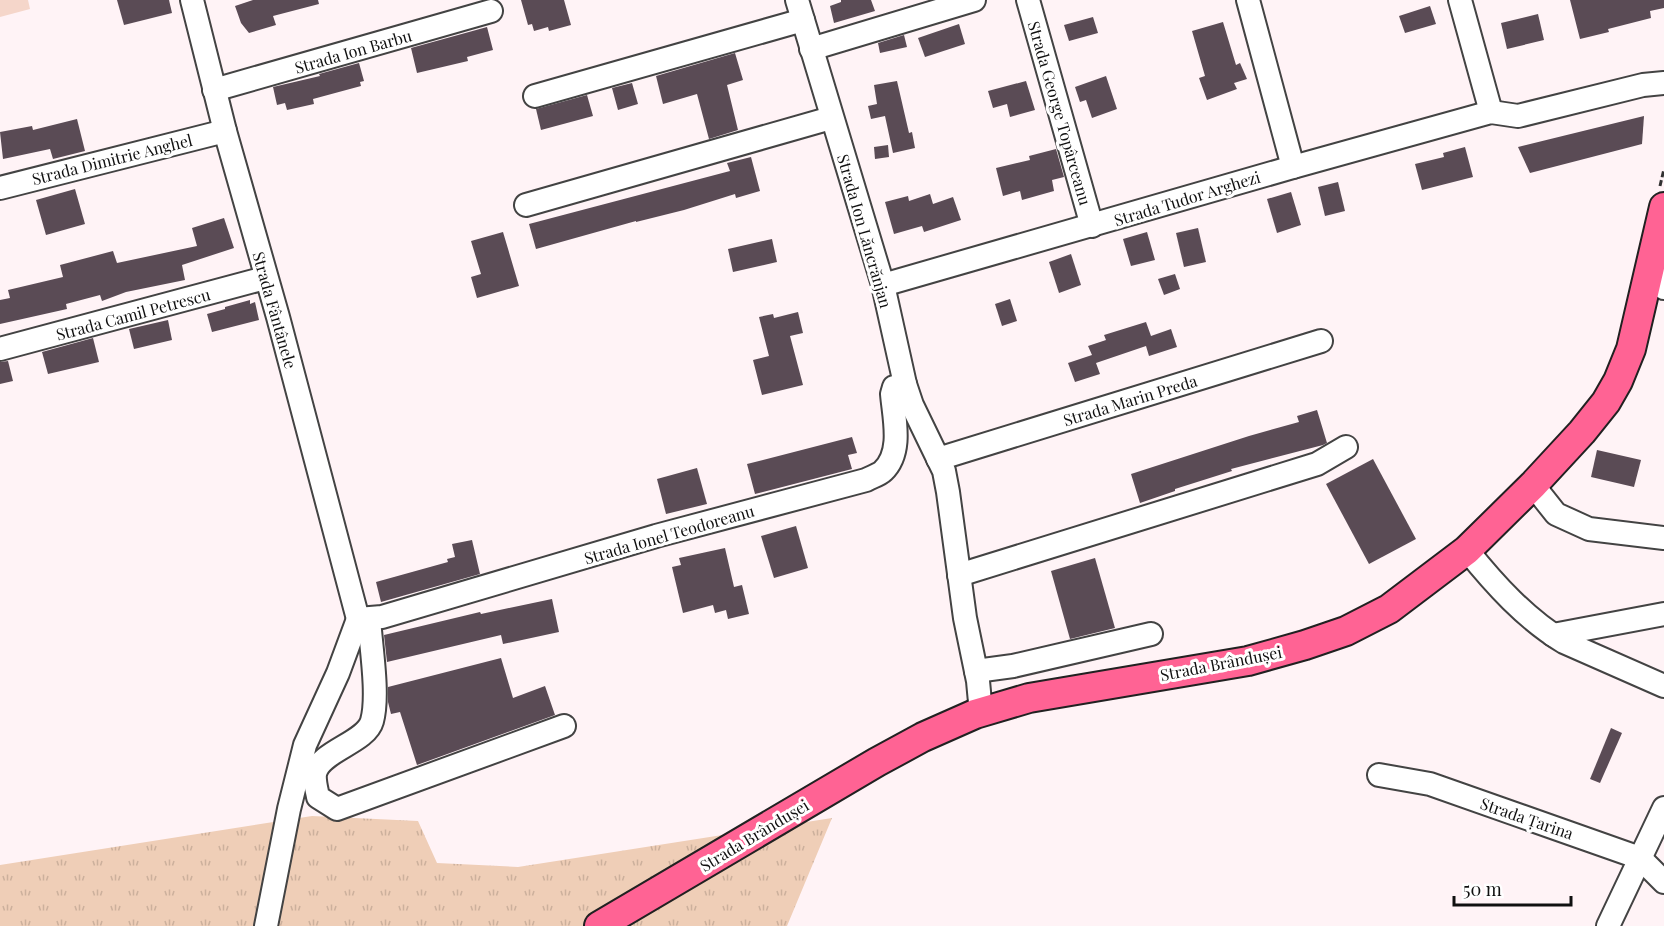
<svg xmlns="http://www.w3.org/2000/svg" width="1664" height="926" font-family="'Playfair Display',serif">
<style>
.grass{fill:url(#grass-tufts)}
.pitch{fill:#f5d6ca}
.building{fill:#5a4b55}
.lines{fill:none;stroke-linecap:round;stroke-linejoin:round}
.minor-casing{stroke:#434343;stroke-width:26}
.major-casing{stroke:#212121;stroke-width:32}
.path{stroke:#323232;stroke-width:3;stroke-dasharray:6 3;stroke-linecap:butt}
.minor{stroke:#fff;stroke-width:22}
.major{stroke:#ff6394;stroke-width:28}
.labels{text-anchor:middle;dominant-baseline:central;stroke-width:6;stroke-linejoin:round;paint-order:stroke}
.street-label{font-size:16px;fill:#101010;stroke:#fff}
</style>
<defs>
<pattern id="grass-tufts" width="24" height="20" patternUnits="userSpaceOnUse" patternTransform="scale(1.5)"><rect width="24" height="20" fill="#efceb7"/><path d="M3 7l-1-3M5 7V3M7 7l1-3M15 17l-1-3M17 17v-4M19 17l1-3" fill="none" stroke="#ccb09c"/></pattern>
</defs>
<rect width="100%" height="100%" fill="#fff3f6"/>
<!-- grass -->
<path class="grass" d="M312 816 418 821 437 863 518 867 832 818 787 926H0V865Z"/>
<!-- pitch -->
<path class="pitch" d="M0 0H28L30 9 0 17Z"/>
<!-- building -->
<g class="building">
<path d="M117 0H169L172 13 124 25Z"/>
<path d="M253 0H318L319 4 273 16 276 25 249 33 241 23 235 6Z"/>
<path d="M521 0H564L571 25 549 31 548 27 534 31 532 24 528 25Z"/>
<path d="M841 0H871L875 11 834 23 830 6 841 2Z"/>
<path d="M1570 0H1664V8L1650 11 1651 18 1608 29 1609 32 1580 39Z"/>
<path d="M1430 6 1436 24 1405 33 1399 16Z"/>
<path d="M1538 14 1544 40 1507 49 1501 23Z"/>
<path d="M1093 17 1098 33 1069 41 1064 25Z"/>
<path d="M1223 22 1236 65 1240 63 1247 79 1234 83 1237 89 1207 100 1199 78 1205 76 1192 31Z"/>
<path d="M959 24 965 44 925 57 918 38Z"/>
<path d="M487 27 493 50 467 57 468 61 417 73 411 48Z"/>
<path d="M904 35 907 47 880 53 878 43Z"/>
<path d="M735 53 743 80 727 85 738 130 709 139 697 94 663 104 656 76Z"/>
<path d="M359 63 364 81 360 82 361 86 313 99 314 104 287 110 285 103 277 105 273 87 320 76 319 74Z"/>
<path d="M1106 76 1117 109 1092 118 1086 100 1080 102 1075 87Z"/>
<path d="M897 81 909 133 912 132 915 148 893 153 885 116 871 119 868 106 877 104 874 85Z"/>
<path d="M1026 81 1035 110 1010 117 1007 104 993 108 988 91Z"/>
<path d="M632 83 638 104 618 110 612 88Z"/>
<path d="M587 95 593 116 541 130 536 109Z"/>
<path d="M1644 116 1642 144 1530 173 1518 147Z"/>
<path d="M77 119 85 151 53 159 50 149 3 159 0 132 32 126 33 130Z"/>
<path d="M888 145 889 157 875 159 874 147Z"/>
<path d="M1465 147 1473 177 1422 190 1415 164 1444 157 1443 153Z"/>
<path d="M1056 149 1064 177 1052 180 1054 191 1022 200 1020 191 1003 196 996 168 1030 160 1029 156Z"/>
<path d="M751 157 760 191 736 198 735 194 684 210 636 222V221L536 249 529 224 730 171 727 163Z"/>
<path d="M1338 182 1345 211 1325 216 1318 187Z"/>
<path d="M75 189 85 224 46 235 36 200Z"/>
<path d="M1291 192 1301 225 1277 233 1267 199Z"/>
<path d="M930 194 933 204 953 197 961 220 924 232 922 226 894 234 885 202 908 196 909 201Z"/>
<path d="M224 218 234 248 182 265 185 280 126 292 102 301 100 295 66 304 67 309 0 324V300L10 298 8 290 63 277 60 265 113 251 117 263 197 246 192 228Z"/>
<path d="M1198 228 1206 262 1184 267 1176 233Z"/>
<path d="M503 232 519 286 477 298 471 277 481 274 471 241Z"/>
<path d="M1147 232 1155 260 1131 266 1123 239Z"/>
<path d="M772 239 777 262 733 272 728 249Z"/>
<path d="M1071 254 1081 285 1059 293 1049 262Z"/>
<path d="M1175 274 1180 289 1164 295 1158 279Z"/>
<path d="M1010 299 1017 321 1002 326 995 304Z"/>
<path d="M250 300V304L255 302 259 320 212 332 207 314 225 309V307Z"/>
<path d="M798 312 803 333 790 336 803 385 762 395 753 360 769 356 759 317 773 314 774 318Z"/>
<path d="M168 320 172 340 134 349 129 329Z"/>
<path d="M1146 322 1151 336 1171 329 1177 347 1149 356 1146 346 1096 363 1100 374 1075 382 1068 363 1092 355 1088 346 1106 340 1104 335Z"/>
<path d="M93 338 99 362 48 374 42 352Z"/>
<path d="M8 361 13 381 0 384V362Z"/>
<path d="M1317 410 1327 443 1323 445 1231 469 1232 471 1175 489V491L1140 503 1131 474 1249 436 1299 422 1297 416Z"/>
<path d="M852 437 857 453 848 455 852 469 755 494 747 464Z"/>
<path d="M1597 450 1641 460 1634 487 1591 477Z"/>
<path d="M1373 459 1416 539 1369 564 1326 484Z"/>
<path d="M697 468 707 504 666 514 657 479Z"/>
<path d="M796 526 808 568 774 578 761 536Z"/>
<path d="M472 540 480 574 381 602 376 582 448 562 447 559 455 557 452 544Z"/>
<path d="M725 548 734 587 742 585 749 614 728 619 726 610 715 613 713 605 683 613 672 567 681 565 679 558Z"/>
<path d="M1095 558 1115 628 1070 639 1051 571Z"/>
<path d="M552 599 559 632 503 644 501 635 387 662 384 635 480 612 481 614Z"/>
<path d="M501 658 513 698 545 686 555 715 417 765 400 712 391 714 388 702V687Z"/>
<path d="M1611 728 1622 733 1600 783 1590 779Z"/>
</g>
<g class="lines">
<!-- minor casing -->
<g class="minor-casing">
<g id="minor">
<path d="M192 0 225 131 278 317 358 619"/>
<path d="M797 0 883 285 905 384 912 405 944 471 948 492 965 618 978 681 981 713"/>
<path d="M1028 0 1092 226"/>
<path d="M1248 0 1293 167"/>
<path d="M1460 0 1491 112"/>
<path d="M811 49 974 0"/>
<path d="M214 90 491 11"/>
<path d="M535 96 803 20"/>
<path d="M0 188 225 131"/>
<path d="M526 205 831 118"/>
<path d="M1652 262 1661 276 1664 288"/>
<path d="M883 285 1293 167 1491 112 1518 116 1643 85 1664 83"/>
<path d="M0 349 265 278"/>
<path d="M938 459 1321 341"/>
<path d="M1533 485 1556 514 1589 529 1664 538"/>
<path d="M1467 550C1495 585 1526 619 1564 642L1664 686"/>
<path d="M959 575 1317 464 1346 447"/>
<path d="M358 619 382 617 656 536 866 480C871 477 879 475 883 471 903 452 894 418 892 394L894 387 905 384"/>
<path d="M369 619C371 647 379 696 372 721 366 743 319 751 315 774 314 781 317 791 318 797L337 809 564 726"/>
<path d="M1553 635 1664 614"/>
<path d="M976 671 1013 666 1151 634"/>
<path d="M1379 775 1430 784 1640 858 1664 882"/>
<path d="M266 926 289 809 305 745 338 673 358 619"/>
<path d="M1608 926 1664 808"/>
</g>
</g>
<!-- major casing -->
<g class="major-casing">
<path id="major" d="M599 926 877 762 923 737 975 714 1029 698 1248 661 1305 645 1346 631 1389 609 1467 550 1533 485 1582 432 1606 402 1618 381 1631 349 1664 207"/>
</g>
<!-- path -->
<path class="path" d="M1660 186 1664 169"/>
<!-- minor -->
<use href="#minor" class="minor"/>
<!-- major -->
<use href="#major" class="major"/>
</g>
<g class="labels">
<!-- street labels -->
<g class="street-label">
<text transform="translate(353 51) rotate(-16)">Strada Ion Barbu</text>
<text transform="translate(1060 113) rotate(74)">Strada George Topârceanu</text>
<text transform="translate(112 159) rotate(-14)">Strada Dimitrie Anghel</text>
<text transform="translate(1187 198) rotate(-17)">Strada Tudor Arghezi</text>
<text transform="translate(865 231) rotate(74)">Strada Ion Lăncrănjan</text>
<text transform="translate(275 310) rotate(74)">Strada Fântânele</text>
<text transform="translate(133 314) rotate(-15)">Strada Camil Petrescu</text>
<text transform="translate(1130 400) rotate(-17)">Strada Marin Preda</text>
<text transform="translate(669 534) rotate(-16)">Strada Ionel Teodoreanu</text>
<text transform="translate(1221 663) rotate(-11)">Strada Brândușei</text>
<text transform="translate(1527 818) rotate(19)">Strada Țarina</text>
<text transform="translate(754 835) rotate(-31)">Strada Brândușei</text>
</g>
</g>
<!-- scale -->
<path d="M1454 896v9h117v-9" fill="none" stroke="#101010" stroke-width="3"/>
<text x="1463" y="896" font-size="18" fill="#101010" stroke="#ffffff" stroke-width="4.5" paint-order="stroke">50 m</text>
</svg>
